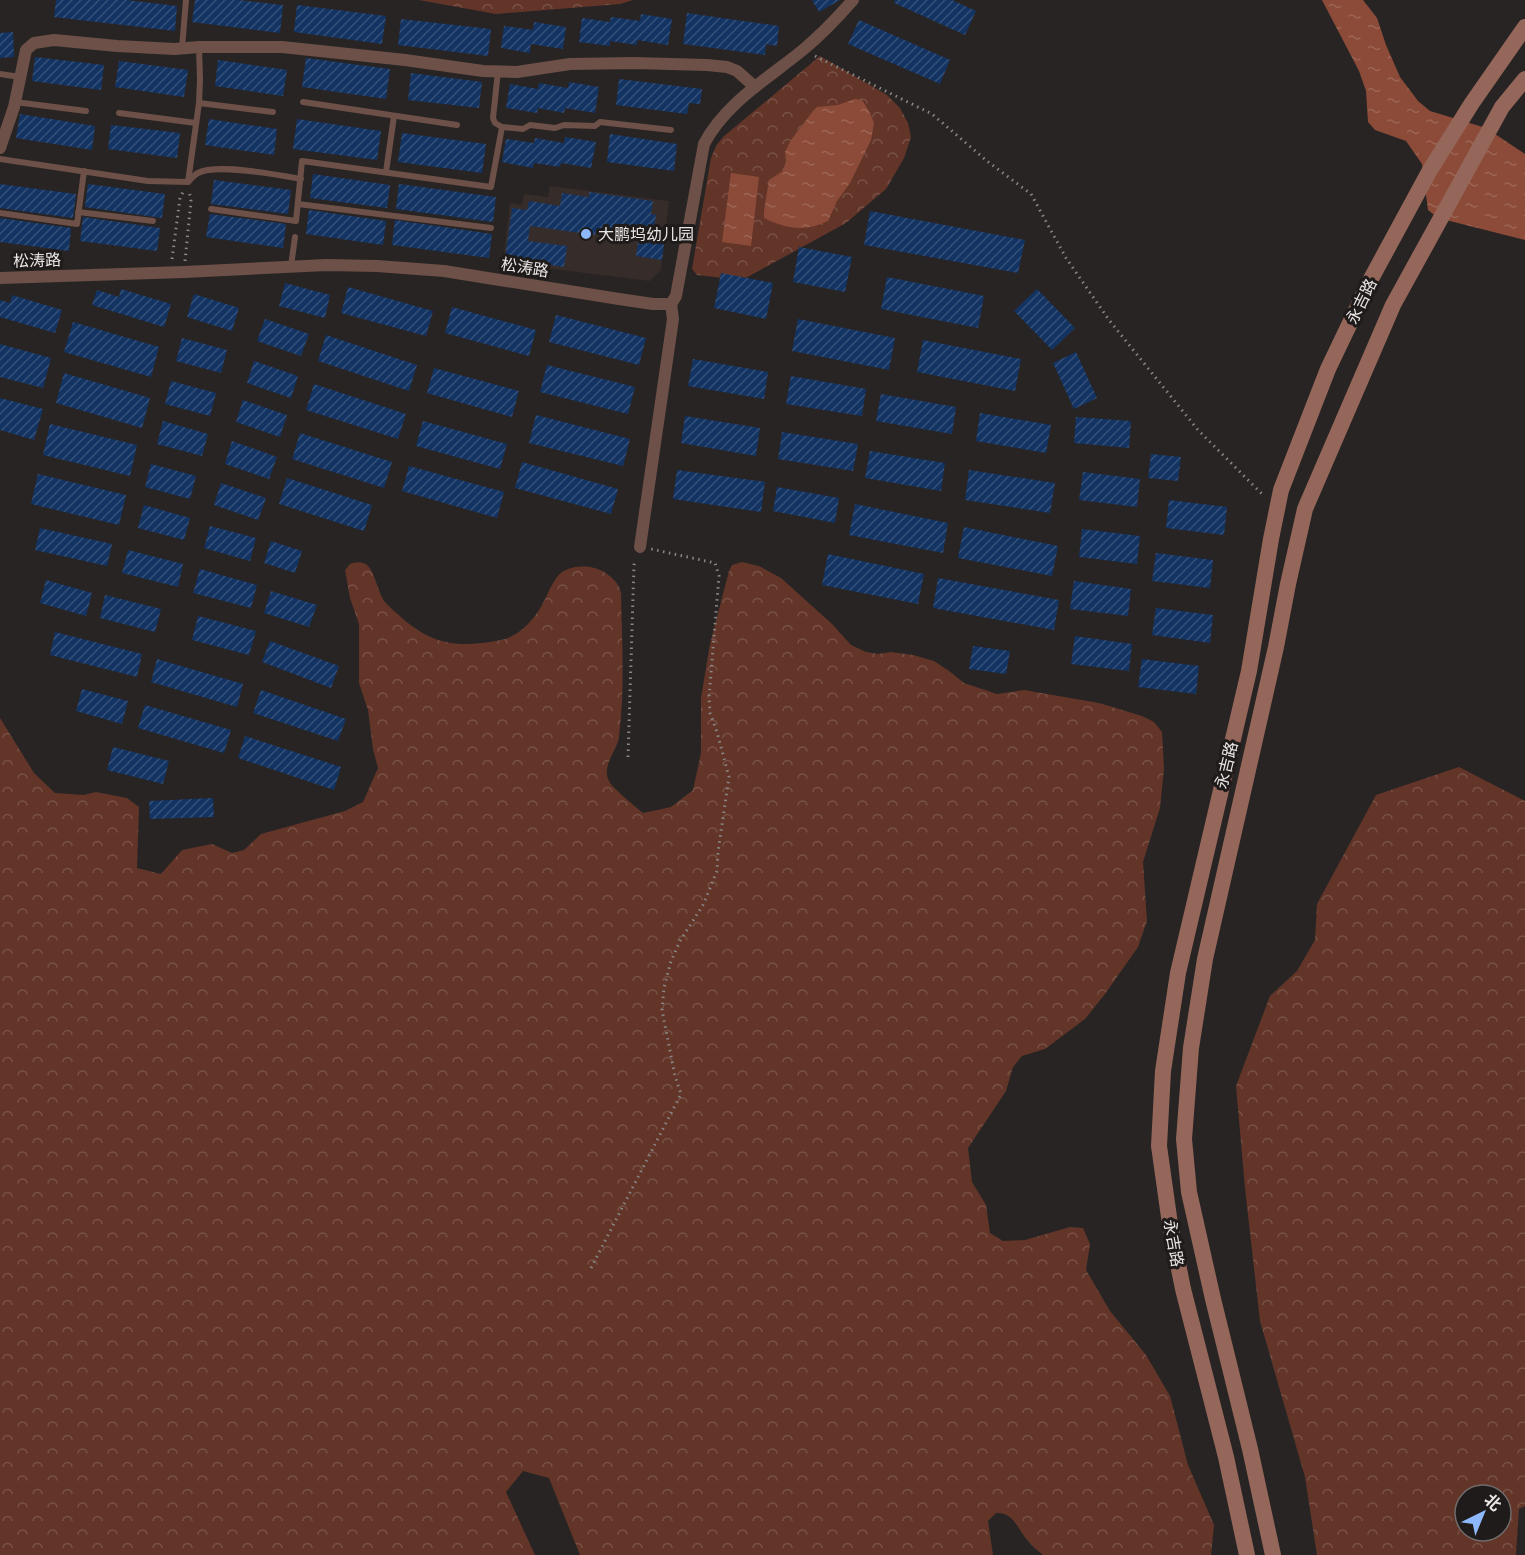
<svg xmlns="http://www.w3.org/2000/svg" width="1525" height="1555" font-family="'Noto Sans','Noto Sans SC',sans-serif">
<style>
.built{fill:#362c29}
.forest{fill:url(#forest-crowns);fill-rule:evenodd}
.water{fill:url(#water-ripples)}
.building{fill:url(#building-hatch)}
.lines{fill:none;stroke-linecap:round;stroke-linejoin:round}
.path{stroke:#898685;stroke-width:3;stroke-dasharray:1.5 4.5;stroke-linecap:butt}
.lane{stroke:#6d5047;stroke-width:6}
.street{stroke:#6d5047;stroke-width:12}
.secondary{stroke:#95675a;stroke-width:16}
.poi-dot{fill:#8db9fc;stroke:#1f1b1a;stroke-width:2}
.labels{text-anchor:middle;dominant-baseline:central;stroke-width:6;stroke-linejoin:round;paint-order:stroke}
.poi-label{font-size:16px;fill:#e9e6e5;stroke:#1f1b1a;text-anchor:start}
.street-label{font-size:16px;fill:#e9e6e5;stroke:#1f1b1a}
</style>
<defs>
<pattern id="forest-crowns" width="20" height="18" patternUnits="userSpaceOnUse" patternTransform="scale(1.5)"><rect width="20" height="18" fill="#623528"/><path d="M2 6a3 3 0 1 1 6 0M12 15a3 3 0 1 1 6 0" fill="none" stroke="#785247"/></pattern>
<pattern id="water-ripples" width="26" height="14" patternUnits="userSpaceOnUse" patternTransform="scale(1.5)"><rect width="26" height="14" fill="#8c4b38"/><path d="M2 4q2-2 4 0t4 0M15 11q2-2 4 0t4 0" fill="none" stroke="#9c6555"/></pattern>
<pattern id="building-hatch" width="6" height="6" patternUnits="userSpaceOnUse" patternTransform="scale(1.5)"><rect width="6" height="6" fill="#133363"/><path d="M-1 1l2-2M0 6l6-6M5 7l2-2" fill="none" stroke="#355179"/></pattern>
</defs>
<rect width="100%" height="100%" fill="#282423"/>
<!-- built -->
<path class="built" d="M550 186 669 201 661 270 650 281 503 263 510 203 522 205 524 194 548 197Z"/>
<!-- forest -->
<g class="forest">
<path d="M419 0H633L620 4 496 14Z"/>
<path d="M820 56 887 95 900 108 908 123 911 137 904 158 886 189 846 223 742 280 697 275 692 269 711 158 716 146 723 137Z"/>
<path d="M742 562 759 566 781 578 832 624 851 645 866 652 878 654 891 652 913 655 934 661 949 671 964 683 997 694 1024 690 1099 703 1142 716 1154 722 1162 732 1164 769 1160 808 1143 862 1147 921 1138 947 1105 994 1085 1019 1045 1049 1022 1056 1013 1067 1006 1091 968 1148 972 1182 986 1205 990 1233 1003 1241 1025 1240 1070 1227 1083 1228 1090 1244 1086 1270 1110 1311 1146 1355 1170 1396 1188 1465 1214 1525 1211 1555H1043C1038 1551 1032 1546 1028 1541 1018 1530 1014 1512 996 1513L988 1521 993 1555H580L549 1478 523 1471 506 1492 535 1555H0V718L34 773 55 793 84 795 96 792 127 798 139 807 137 868 161 874 182 850 212 844 232 853 244 850 261 834 345 811 363 802 378 768 373 749 368 710 359 683V624L350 598 345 570 350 564C356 562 362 561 367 565 375 572 378 593 385 602 390 608 397 613 402 618 434 646 460 648 501 640 518 637 534 620 542 605 547 596 551 585 557 577 567 564 591 564 604 572 612 577 619 583 621 593 622 640 625 689 619 737 617 751 601 766 609 781 612 788 636 807 643 813L671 807 693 790 701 753V698L710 644 729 571 732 565Z"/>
<path d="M1459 767 1525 801V1506L1519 1509 1516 1555H1317L1305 1477 1260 1321 1245 1188 1236 1086 1270 996 1297 971 1315 940 1317 904 1376 795ZM1465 1495H1501V1531H1465Z"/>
</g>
<!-- water -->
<g class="water">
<path d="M1322 0H1363L1377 18 1386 45 1400 77 1418 101 1430 111 1486 128 1525 154V240L1438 218 1428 210 1422 164 1406 141 1375 130 1368 122 1366 91 1359 71Z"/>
<path d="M855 99 862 100 870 113 874 123 871 140 850 183 837 201 828 221C806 232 786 229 764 218V211L769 180 783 171 786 161 785 152 791 140 813 111 817 107 838 105Z"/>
<path d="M731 173 759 177 751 246 722 242Z"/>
</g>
<!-- building -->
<g class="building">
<path d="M56 0H127L177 6 175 31 54 17Z"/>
<path d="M195 0H239L283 5 280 33 192 22Z"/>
<path d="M812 0H840L819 12Z"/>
<path d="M895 0H952L976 11 965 35 894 3Z"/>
<path d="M297 5 386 16 382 44 294 32Z"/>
<path d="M687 13 779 26 777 46 766 44 765 55 683 44Z"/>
<path d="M641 14 672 19 668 45 637 40V45L610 41V46L579 42 582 18 610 22 611 17 640 21Z"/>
<path d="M401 19 491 29 488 56 398 45Z"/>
<path d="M859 20 950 60 940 84 848 44Z"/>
<path d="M534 22 566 27 563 49 531 44 530 53 501 48 504 26 533 30Z"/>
<path d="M13 32 14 57 0 58V33Z"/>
<path d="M35 57 104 65 101 90 32 81Z"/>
<path d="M306 58 390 69 386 99 302 87Z"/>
<path d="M218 60 287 70 283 96 215 86Z"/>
<path d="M119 61 188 70 184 97 115 87Z"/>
<path d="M411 73 482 82 479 108 408 100Z"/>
<path d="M619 79 702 89 700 104 689 103 687 114 616 105Z"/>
<path d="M569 82 599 87 595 113 565 108 564 113 538 108 537 113 506 108 510 84 538 89 539 83 568 88Z"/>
<path d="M20 114 95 126 92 150 16 138Z"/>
<path d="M209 119 277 129 274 155 205 145Z"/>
<path d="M297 119 381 131 377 160 293 149Z"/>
<path d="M111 125 180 133 177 158 108 149Z"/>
<path d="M402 133 486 144 482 173 398 162Z"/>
<path d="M610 134 677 144 674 171 607 162Z"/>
<path d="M565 137 596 142 591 168 561 163 560 167 534 163 533 168 502 162 506 139 534 143 535 138 564 143Z"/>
<path d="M313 174 390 185 387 208 310 198Z"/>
<path d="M214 180 291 190 288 214 211 204Z"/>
<path d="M0 184 76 194 73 218 0 208Z"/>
<path d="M88 184 165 194 162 218 85 207Z"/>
<path d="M399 184 496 197 493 222 396 209Z"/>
<path d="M589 192 653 201 651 214 656 215 654 228 666 229 662 260 636 256 639 237 596 230 595 235 530 226 528 241 567 246 564 267 505 258 512 208 527 210 529 201 560 206 562 193 589 197Z"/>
<path d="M309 210 386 221 383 245 306 234Z"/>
<path d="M870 211 1025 240 1018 273 864 245Z"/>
<path d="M210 214 286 224 283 248 206 237Z"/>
<path d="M83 217 160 228 157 251 80 241Z"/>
<path d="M0 218 71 228 69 251 0 242Z"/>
<path d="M395 220 492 234 489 258 392 245Z"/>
<path d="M799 247 852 257 845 292 793 282Z"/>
<path d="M721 273 773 283 766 319 714 308Z"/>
<path d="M887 277 984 296 978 328 881 309Z"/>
<path d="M285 283 330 295 325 318 279 306Z"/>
<path d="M348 287 433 311 426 336 341 313Z"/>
<path d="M121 289 171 304 164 327 92 305 97 290 119 297Z"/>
<path d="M1037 289 1075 328 1052 350 1014 311Z"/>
<path d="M194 294 239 308 232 331 187 317Z"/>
<path d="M12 295 62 310 55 333 0 317V300L10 303Z"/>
<path d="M452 307 536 330 529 356 445 333Z"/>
<path d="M556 315 646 338 639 365 549 342Z"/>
<path d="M265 319 309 334 301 356 257 341Z"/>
<path d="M798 319 895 338 889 370 792 351Z"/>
<path d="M73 322 159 347 151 377 64 352Z"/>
<path d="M326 335 417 365 409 391 318 361Z"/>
<path d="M182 338 227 350 221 373 176 361Z"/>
<path d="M923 340 1021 359 1015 391 917 372Z"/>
<path d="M0 344 51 358 43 388 0 377Z"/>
<path d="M1076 352 1097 398 1074 409 1053 363Z"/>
<path d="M693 359 768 372 764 399 688 386Z"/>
<path d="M254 361 298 376 291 398 247 383Z"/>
<path d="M547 365 635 387 628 414 540 392Z"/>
<path d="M434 368 519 391 512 417 427 393Z"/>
<path d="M64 373 150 398 142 428 56 403Z"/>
<path d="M791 376 866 389 862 416 786 404Z"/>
<path d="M171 381 216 393 210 416 165 404Z"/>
<path d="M314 384 406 414 398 439 306 410Z"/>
<path d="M881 394 956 407 952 434 876 421Z"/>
<path d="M0 398 43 409 34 440 0 430Z"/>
<path d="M243 400 287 415 280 437 236 422Z"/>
<path d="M980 413 1051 425 1046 453 976 441Z"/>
<path d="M536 415 630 439 623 466 529 443Z"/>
<path d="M685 416 760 428 756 456 681 443Z"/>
<path d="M1076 417 1131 421 1129 448 1074 443Z"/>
<path d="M163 421 208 434 202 456 157 444Z"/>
<path d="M423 421 507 444 500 469 416 446Z"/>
<path d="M50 424 137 445 130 476 43 455Z"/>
<path d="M782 432 858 444 853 471 778 459Z"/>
<path d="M300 433 392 462 384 488 292 459Z"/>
<path d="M232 441 277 457 269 479 225 464Z"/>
<path d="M870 451 945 463 941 491 865 478Z"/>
<path d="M1151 454 1181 457 1178 481 1148 478Z"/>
<path d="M522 462 618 489 611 514 515 488Z"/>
<path d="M151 464 196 476 190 499 145 487Z"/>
<path d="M409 466 504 492 497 518 402 491Z"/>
<path d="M677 470 765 482 761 512 673 499Z"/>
<path d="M969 470 1055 483 1050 513 965 500Z"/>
<path d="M1083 472 1140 479 1137 507 1079 500Z"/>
<path d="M38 474 126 495 119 525 31 504Z"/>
<path d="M287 478 372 505 364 531 279 504Z"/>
<path d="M221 483 266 498 258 520 214 505Z"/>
<path d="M777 487 839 498 835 523 773 511Z"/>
<path d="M1169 500 1227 507 1224 535 1166 528Z"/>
<path d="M855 504 948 523 943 553 849 535Z"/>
<path d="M144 505 190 518 184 540 138 528Z"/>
<path d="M210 526 256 538 250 561 204 548Z"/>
<path d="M964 527 1058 546 1052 576 958 558Z"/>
<path d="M40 528 112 544 107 566 35 550Z"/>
<path d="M1082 529 1140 536 1137 564 1079 557Z"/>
<path d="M271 541 302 551 295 573 264 563Z"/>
<path d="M128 550 183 564 178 587 122 573Z"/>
<path d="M1156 553 1213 560 1210 588 1152 581Z"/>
<path d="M828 554 924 574 918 604 822 585Z"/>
<path d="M200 569 257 585 251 608 193 593Z"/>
<path d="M938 578 1059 600 1054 630 933 608Z"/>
<path d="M46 580 92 593 86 616 40 603Z"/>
<path d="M1074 581 1131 589 1128 616 1070 609Z"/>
<path d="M271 591 317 605 309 627 264 613Z"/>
<path d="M105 595 161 609 155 632 100 618Z"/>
<path d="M1156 608 1213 615 1210 643 1152 635Z"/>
<path d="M198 616 256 631 249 655 192 640Z"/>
<path d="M55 632 142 654 137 677 50 655Z"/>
<path d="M1075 636 1132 644 1129 671 1071 664Z"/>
<path d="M270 641 339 666 331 688 262 662Z"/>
<path d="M973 646 1010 651 1006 674 969 669Z"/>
<path d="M157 659 243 684 237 707 151 682Z"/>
<path d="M1142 659 1199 666 1196 694 1138 687Z"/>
<path d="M82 689 128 701 122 724 76 711Z"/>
<path d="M261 690 346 719 338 741 253 713Z"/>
<path d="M145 705 231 730 224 753 138 728Z"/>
<path d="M245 736 341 767 334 790 238 758Z"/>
<path d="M113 747 169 761 163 784 107 770Z"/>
<path d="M213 798 214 817 150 819 149 801Z"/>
</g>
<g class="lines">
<!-- path -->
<g class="path">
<path d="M815 56 932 114 987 161 1031 194 1066 258 1109 320 1198 430 1264 496"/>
<path d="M172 259 180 198 183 192"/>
<path d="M185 261 191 201 189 190"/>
<path d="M628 757 634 565 636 560"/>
<path d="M591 1268 681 1094 675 1076 662 1010 664 988 671 961 680 941 703 905 717 871 718 852 729 777 717 732 710 713 709 697 719 576 715 563 651 549"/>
</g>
<!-- lane -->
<g class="lane">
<path d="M182 48 186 0"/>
<path d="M498 71 493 118 495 123 502 127 523 129 530 125 555 128 564 125 595 126 600 122 671 130"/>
<path d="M0 74 20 77"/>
<path d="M15 102 86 111"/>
<path d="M303 102 457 125"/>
<path d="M199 103 273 112"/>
<path d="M119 113 196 123"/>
<path d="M0 159 148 181 188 182C191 179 194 175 198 173 217 163 279 175 301 179"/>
<path d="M386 172 394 116"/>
<path d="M188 182 199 103 200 80 199 47"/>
<path d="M298 204 491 228"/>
<path d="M211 209 296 221 302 161 491 187 502 127"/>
<path d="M78 212 153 221"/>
<path d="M0 213 77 224 84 171"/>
<path d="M291 266 295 237"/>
</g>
<!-- street -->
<g class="street">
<path d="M0 148 14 107 26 50 34 43 54 40 117 46 175 49 199 47H282L405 60 483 71 517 72 570 64 634 63 707 65 727 67 737 71 755 87"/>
<path d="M0 278 184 272 326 265 377 266 444 271 619 299 653 304H671"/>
<path d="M671 304 676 296 704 144C725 103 769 78 804 49 822 34 838 17 853 0"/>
<path d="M640 547 673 319 671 304"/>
</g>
<!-- secondary -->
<g class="secondary">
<path d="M1247 1555 1226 1457 1183 1289 1170 1224 1159 1146 1163 1071 1178 973 1249 671 1271 539 1281 490 1328 369 1372 277 1430 170 1472 103 1525 27"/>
<path d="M1273 1555 1250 1449 1213 1299 1189 1192 1184 1139 1191 1048 1205 959 1276 647 1288 584 1305 509 1393 305 1502 107 1525 79"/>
</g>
</g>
<!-- markers -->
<circle class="poi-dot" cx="586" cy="234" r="6"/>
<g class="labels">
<!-- poi labels -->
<g class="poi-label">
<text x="598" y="234">大鹏坞幼儿园</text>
</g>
<!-- street labels -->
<g class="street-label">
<text transform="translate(37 260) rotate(-2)">松涛路</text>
<text transform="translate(525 267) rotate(9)">松涛路</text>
<text transform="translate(1361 301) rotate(-64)">永吉路</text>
<text transform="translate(1226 765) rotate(-76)">永吉路</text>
<text transform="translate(1174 1243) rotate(80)">永吉路</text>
</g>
</g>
<!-- north arrow -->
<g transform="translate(1483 1513) rotate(43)"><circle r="28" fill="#1f1b1a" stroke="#706c6b" stroke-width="1.5"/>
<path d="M0-4.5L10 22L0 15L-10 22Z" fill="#8db9fc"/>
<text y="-9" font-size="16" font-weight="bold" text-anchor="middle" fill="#e9e6e5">北</text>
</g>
</svg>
